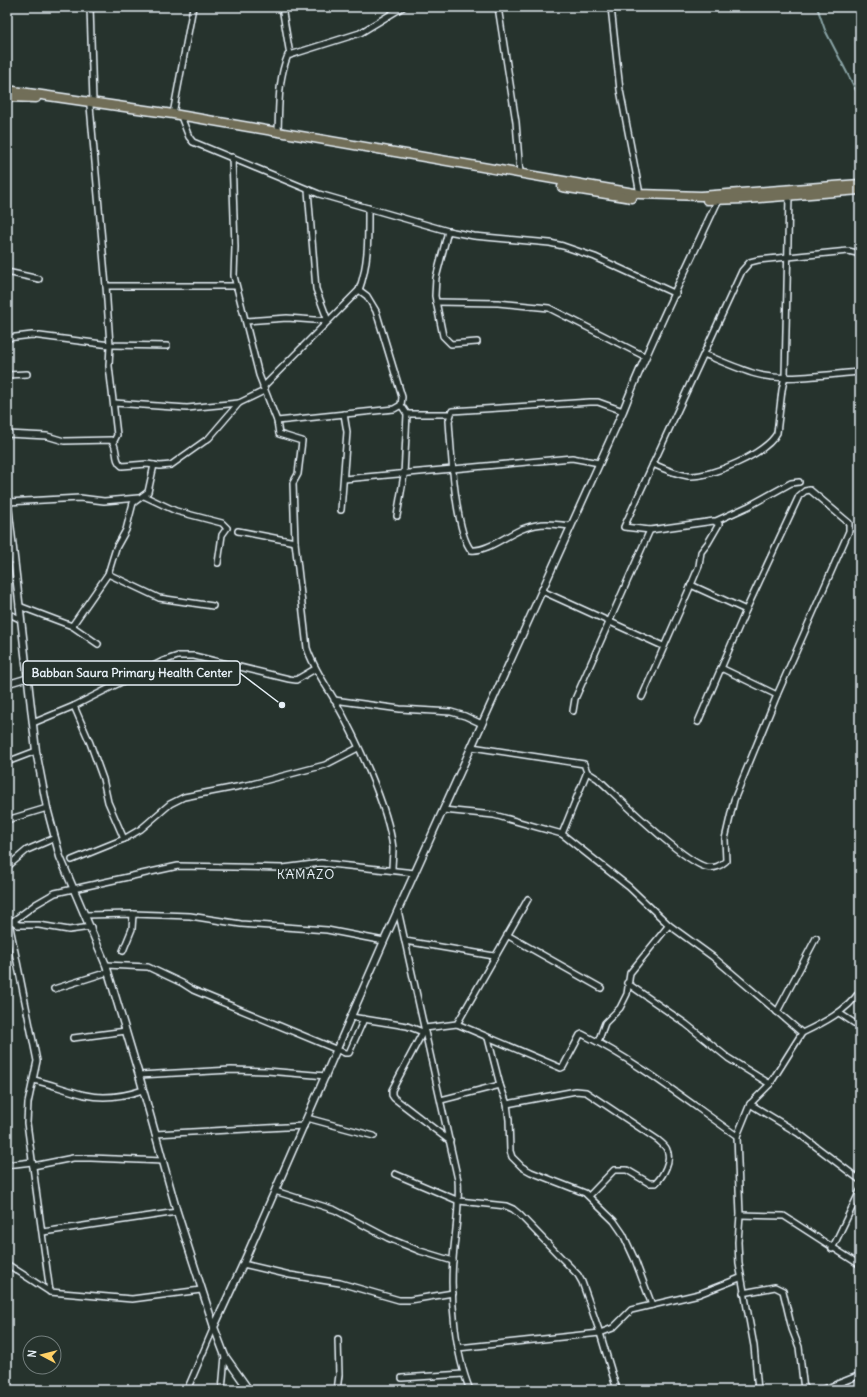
<svg xmlns="http://www.w3.org/2000/svg" width="867" height="1397" font-family="Delius,sans-serif">
<style>
.lines{fill:none;stroke-linecap:round;stroke-linejoin:round}
.stream{stroke:#89a3a5;stroke-width:2}
.minor-casing{stroke:#e8f1f8;stroke-width:8}
.tertiary-casing{stroke:#e8f1f8;stroke-width:9}
.primary-casing{stroke:#e8f1f8;stroke-width:11}
.minor{stroke:#26332d;stroke-width:5}
.tertiary{stroke:#26332d;stroke-width:6}
.primary{stroke:#716e59;stroke-width:8}
.labels{text-anchor:middle;dominant-baseline:central;stroke-width:3.5;stroke-linejoin:round;paint-order:stroke}
.quarter-label{font-size:13px;letter-spacing:1px;fill:#e8f1f8;stroke:#26332d}
.leader{fill:none;stroke:#e8f1f8;stroke-width:1.5}
.callout-dot{fill:#e8f1f8;stroke:#26332d;stroke-width:1.5}
.callout{fill:#26332d;stroke:#e8f1f8;stroke-width:1.5}
.callout-label{font-size:12px;text-anchor:middle;font-weight:bold;fill:#e8f1f8}
</style>
<rect width="100%" height="100%" fill="#26332d"/>
<filter id="ink" filterUnits="userSpaceOnUse"><feTurbulence type="fractalNoise" baseFrequency=".025" numOctaves="2"/><feDisplacementMap in="SourceGraphic" scale="8" xChannelSelector="R" yChannelSelector="G"/><feConvolveMatrix kernelMatrix="1 2 1 2 8 2 1 2 1" color-interpolation-filters="sRGB"/></filter>
<g filter="url(#ink)">
<g class="lines">
<!-- stream -->
<path class="stream" d="M817 7 825 30 860 98"/>
<!-- minor casing -->
<g class="minor-casing">
<g id="minor">
<path d="M90 7 93 101"/>
<path d="M498 7 516 122 520 174"/>
<path d="M611 7 620 90 640 194"/>
<path d="M290 55 360 33 403 7"/>
<path d="M90 106 106 286 110 345 109 366 117 435 114 441"/>
<path d="M173 114 193 7"/>
<path d="M182 119 189 137 193 142 319 194 448 231 474 236 550 243 563 246 595 257 676 294"/>
<path d="M278 131C279 106 278 79 288 55H290L282 7"/>
<path d="M232 157 235 247 234 276 259 375 277 421 279 434 302 441 298 474 293 483 295 542 307 648C313 667 324 682 334 699 355 736 388 806 393 848 393 855 392 863 392 870"/>
<path d="M448 231 436 278 435 296 443 336 451 344 477 342"/>
<path d="M7 272 39 279"/>
<path d="M106 286H236"/>
<path d="M436 302 498 303 549 308 644 356"/>
<path d="M246 321 287 318 328 321 316 289 308 190"/>
<path d="M7 338 32 335 110 345 167 346"/>
<path d="M704 354C721 361 738 369 756 374 783 382 831 374 860 372"/>
<path d="M7 375 27 374"/>
<path d="M263 387 359 290C369 263 368 236 368 208"/>
<path d="M114 403 187 408 239 403"/>
<path d="M407 414H450"/>
<path d="M277 421 394 409 401 405 402 397 376 311 367 296 359 290"/>
<path d="M7 434 47 436 64 441 111 440C119 447 113 460 122 466L147 464 160 466 171 465 209 438 239 403 264 391"/>
<path d="M653 464C664 469 676 474 688 476 711 478 767 453 777 433L782 390 785 376 789 196"/>
<path d="M344 479 572 458 599 463"/>
<path d="M144 496 176 511 222 523 227 528 222 535 218 563"/>
<path d="M7 502 80 498 104 501 138 498"/>
<path d="M341 510 347 432 344 414"/>
<path d="M397 516 404 475 407 414 401 405"/>
<path d="M716 521 749 506 791 483 799 482"/>
<path d="M571 526C554 524 541 522 525 528 509 533 488 552 471 550 455 532 451 448 449 421L452 411 590 402H598L623 411"/>
<path d="M238 531 295 542"/>
<path d="M108 574 159 598 213 606"/>
<path d="M691 585 746 610"/>
<path d="M542 591 663 646"/>
<path d="M19 606 72 626 98 644"/>
<path d="M7 613 20 619"/>
<path d="M72 626 108 574 116 548 126 530 133 503 148 492 154 465"/>
<path d="M721 668 777 695"/>
<path d="M7 684 27 678"/>
<path d="M642 697 691 585 699 566 701 552 708 543 719 524 714 521 650 530 624 527 742 271 750 262 758 260 848 251 857 253 860 257"/>
<path d="M334 700 400 709 451 712 465 716 482 724"/>
<path d="M74 706 90 743 103 779 108 802 124 839"/>
<path d="M573 711 575 699 650 530"/>
<path d="M33 723 74 706 163 661 178 656H194L289 679 296 680 315 669"/>
<path d="M472 747 584 764 587 772 562 834"/>
<path d="M7 762 36 751"/>
<path d="M587 772 598 779C619 798 683 861 706 867 715 869 720 866 726 861L725 839 734 800 777 695 849 531V523L810 490 805 491 799 496 746 610 698 722"/>
<path d="M443 810 494 815 562 834 629 887 669 925 713 957 802 1033 770 1084 750 1104 737 1136 740 1215 738 1242 739 1264 754 1346 758 1390"/>
<path d="M7 820 47 808"/>
<path d="M72 860 124 839 141 829 170 804 184 797 252 784 325 765 358 748"/>
<path d="M7 867 27 850 55 838"/>
<path d="M398 910 458 1180C460 1207 455 1233 453 1259 450 1298 455 1354 470 1390"/>
<path d="M85 915 133 914 190 916 241 924 327 930 384 941"/>
<path d="M13 921 18 925H39L69 930 91 927"/>
<path d="M9 922 37 1061 28 1103 27 1123 50 1292"/>
<path d="M7 923 13 921 36 904 55 893 178 866 283 868 321 863 415 873"/>
<path d="M507 935 601 988"/>
<path d="M405 941 494 956"/>
<path d="M123 951 132 929 133 914"/>
<path d="M106 965 148 967 182 983 193 990 345 1053H349L364 1019"/>
<path d="M627 983 686 1024 728 1058 770 1084"/>
<path d="M54 989 108 972"/>
<path d="M777 1012 816 938"/>
<path d="M839 1013 860 1027"/>
<path d="M351 1017 407 1026 423 1032"/>
<path d="M457 1024 561 1068 563 1067 580 1035 582 1034C637 1061 687 1101 737 1136"/>
<path d="M802 1033C823 1023 847 1011 860 991"/>
<path d="M73 1038 126 1031"/>
<path d="M488 1038 500 1085 507 1104 509 1120 510 1151 512 1157 522 1167 531 1172 585 1193 614 1221 623 1234 635 1260 652 1305"/>
<path d="M598 1042 605 1023 620 1008 627 994 630 973 669 925"/>
<path d="M139 1075 231 1070 267 1071 326 1076"/>
<path d="M34 1080C51 1084 68 1091 85 1095 103 1099 125 1096 143 1090"/>
<path d="M441 1100 500 1085"/>
<path d="M507 1104 576 1091 586 1092 658 1140C661 1143 666 1146 667 1150 672 1160 663 1176 656 1183H649L627 1170H614L589 1196"/>
<path d="M750 1104 798 1133 860 1180"/>
<path d="M307 1118 374 1136"/>
<path d="M155 1134 304 1126"/>
<path d="M450 1141 394 1098 392 1095V1090L425 1028 457 1024 528 899"/>
<path d="M7 1165 32 1162"/>
<path d="M33 1166 73 1158H91L163 1161"/>
<path d="M395 1174 459 1201 506 1206 513 1209 519 1214 578 1275 582 1282 600 1333 617 1390"/>
<path d="M275 1191 335 1210 388 1238 420 1251 453 1261"/>
<path d="M740 1215 784 1216 860 1265"/>
<path d="M43 1232 177 1212"/>
<path d="M832 1249 860 1191"/>
<path d="M7 1264 50 1292 132 1299 201 1290"/>
<path d="M243 1264 290 1275 340 1283 399 1300H410L453 1293"/>
<path d="M743 1293 775 1287 783 1291 792 1329 799 1347 804 1390"/>
<path d="M458 1348 600 1333 613 1328 631 1310 699 1294 740 1278"/>
<path d="M402 1378 463 1374"/>
<path d="M187 1390 214 1327"/>
<path d="M222 1390 225 1356"/>
<path d="M337 1390 339 1375 338 1339"/>
<path d="M822 1390 860 1375"/>
</g>
</g>
<!-- tertiary casing -->
<g class="tertiary-casing">
<g id="tertiary">
<path d="M7 496 36 751 47 808 60 857 106 965 139 1075 177 1212 214 1327 225 1356 249 1390"/>
<path d="M214 1327 243 1264 384 941 623 411C651 339 686 270 718 200"/>
</g>
</g>
<!-- primary casing -->
<g class="primary-casing">
<g id="primary">
<path d="M7 90 173 114 640 194 701 196 860 184"/>
<path d="M7 97 36 98"/>
<path d="M562 187 632 198"/>
<path d="M707 200 746 199 860 190"/>
</g>
</g>
<!-- minor -->
<use href="#minor" class="minor"/>
<!-- tertiary -->
<use href="#tertiary" class="tertiary"/>
<!-- primary -->
<use href="#primary" class="primary"/>
</g>
</g>
<g class="labels">
<!-- quarter labels -->
<g class="quarter-label">
<text x="306" y="874">KAMAZO</text>
</g>
</g>
<!-- callouts -->
<path class="leader" d="M282 705L240 673"/>
<circle class="callout-dot" cx="282" cy="705" r="4"/>
<rect class="callout" x="23" y="661" width="217" height="24" rx="4"/>
<g class="callout-label">
<text x="132" y="677">Babban Saura Primary Health Center</text>
</g>
<!-- margin -->
<rect width="867" height="1397" fill="none" stroke="#26332d" stroke-width="24"/>
<rect x="12" y="12" width="843" height="1373" fill="none" stroke="#e8f1f8" stroke-width="1.5" filter="url(#ink)"/>
<!-- north arrow -->
<g transform="translate(42 1355) rotate(277)"><circle r="19" fill="#26332d" stroke="#747f7e"/>
<path d="M0-3L7 15L0 10L-7 15Z" fill="#ffd166"/>
<text y="-6" font-size="11" font-weight="bold" text-anchor="middle" fill="#e8f1f8">N</text>
</g>
</svg>
